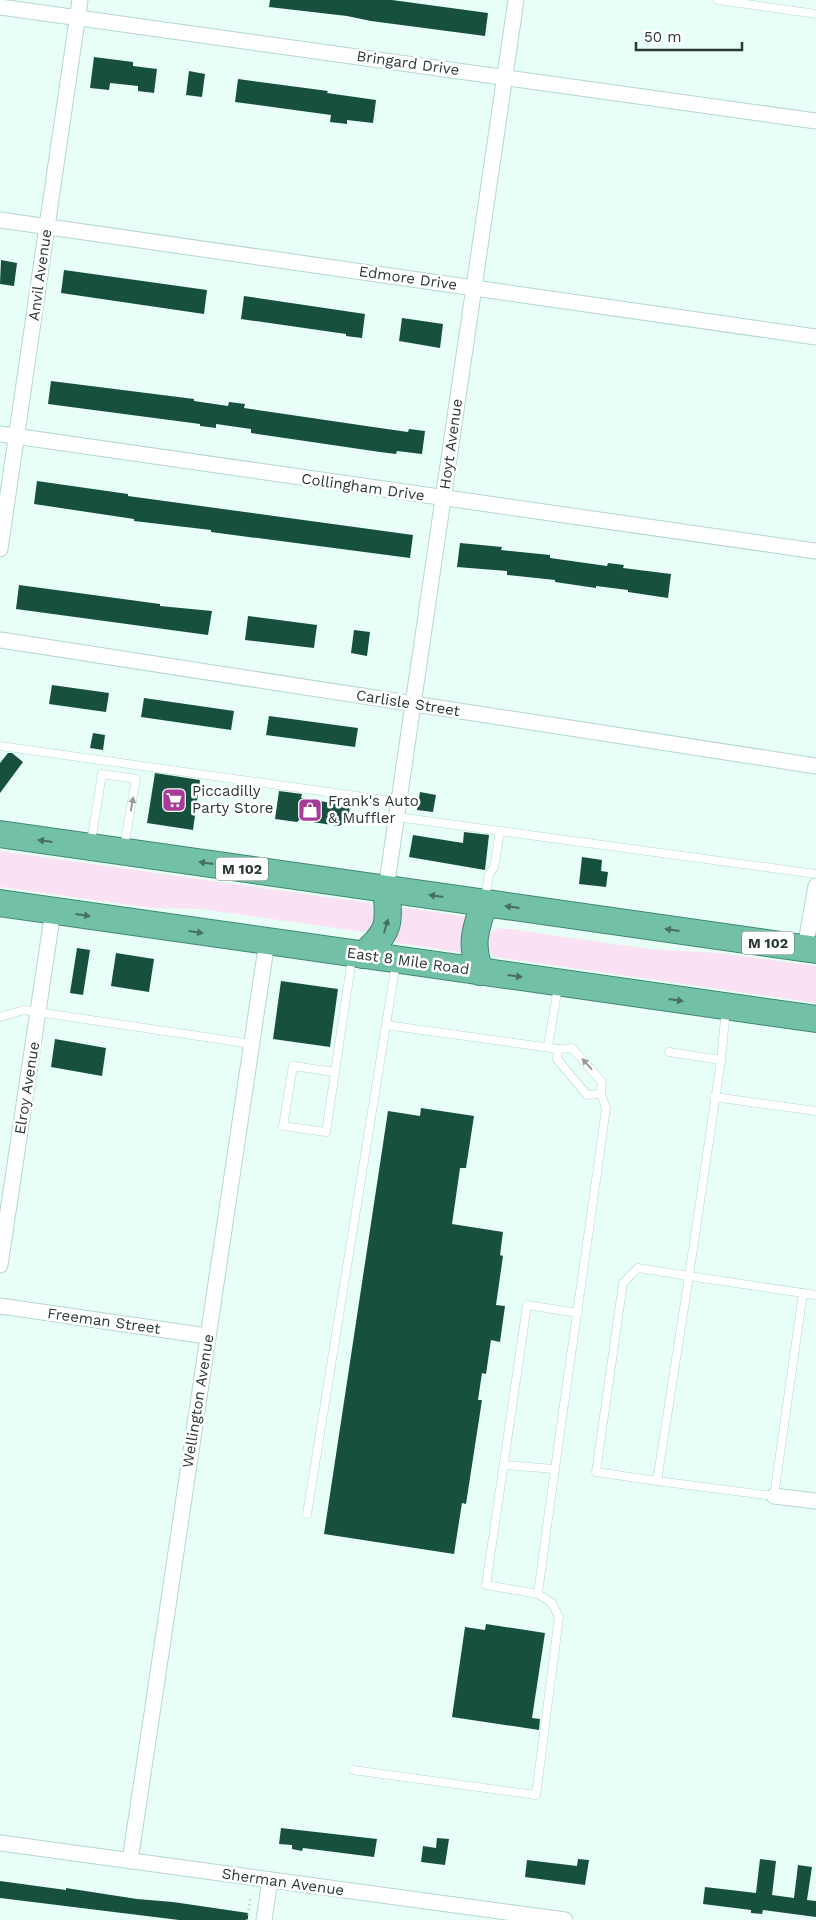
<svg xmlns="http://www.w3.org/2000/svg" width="816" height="1920" font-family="'Work Sans',sans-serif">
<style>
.green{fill:#fae2f4}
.building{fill:#185040}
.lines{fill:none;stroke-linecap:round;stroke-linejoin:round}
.service-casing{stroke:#b3d8ca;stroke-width:9}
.minor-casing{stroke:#b3d8ca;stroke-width:17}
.trunk-casing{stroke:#428771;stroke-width:28}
.path{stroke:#a9bdb5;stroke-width:2.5;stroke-dasharray:1 4;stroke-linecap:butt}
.service{stroke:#fff;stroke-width:8}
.minor{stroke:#fff;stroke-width:15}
.trunk{stroke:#72c0a8;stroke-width:26}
.oneway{fill:#949c99}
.oneway2{fill:#476f62}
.labels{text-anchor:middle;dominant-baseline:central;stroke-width:5;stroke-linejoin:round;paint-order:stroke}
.shield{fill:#fff;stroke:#6a7470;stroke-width:1}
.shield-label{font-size:14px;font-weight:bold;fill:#2a3933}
.street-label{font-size:15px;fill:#2a3933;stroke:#fff}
.poi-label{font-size:15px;fill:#2a3933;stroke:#fff;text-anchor:start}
</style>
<rect width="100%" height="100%" fill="#e8fff6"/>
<!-- green -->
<g class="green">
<path d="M0 851 369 903 377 910 372 929 363 932 200 909 152 908 0 887Z"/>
<path d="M402 907 468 917 462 953 393 942 400 924Z"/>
<path d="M502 928 650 949 721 953 816 966V1003L495 957 487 950 488 934 496 929Z"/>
</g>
<!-- building -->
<g class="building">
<path d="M270 0H392L488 13 485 36 371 21 347 16 269 7Z"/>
<path d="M94 57 133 62V66L157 69 154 93 138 91V86L110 83 109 90 90 88Z"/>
<path d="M189 71 205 74 202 97 186 95Z"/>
<path d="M238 79 328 91 327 93 376 100 373 123 347 120V124L330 122 331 115 235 102Z"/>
<path d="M1 260 17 263 14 286 0 284Z"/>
<path d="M64 270 207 290 204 314 61 293Z"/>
<path d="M244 296 365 314 362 338 346 336V334L241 319Z"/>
<path d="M402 318 443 324 440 348 399 341Z"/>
<path d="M51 381 194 399V401L228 406 229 402 245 404 244 408 373 427 408 432 409 429 425 431 422 454 397 451 396 454 380 452 251 433V429L216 424V428L200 426V424L48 404Z"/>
<path d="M37 481 128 494V496L413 535 410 558 211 532V530L134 521V519L34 504Z"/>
<path d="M460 543 502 547 501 550 550 555V558L607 566 608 563 624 565 623 568 671 574 668 598 628 592V590L596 586V588L555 582V580L507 575V571L457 567Z"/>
<path d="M19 585 160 604V606L212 611 208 635 16 609Z"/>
<path d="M248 616 317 625 314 648 245 640Z"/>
<path d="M354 630 370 632 367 656 351 653Z"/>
<path d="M52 685 109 693 106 712 49 704Z"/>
<path d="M144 698 234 711 231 730 141 717Z"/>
<path d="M269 716 358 728 355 747 266 735Z"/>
<path d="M93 733 105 735 103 750 90 748Z"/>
<path d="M8 753H12L23 762 0 793V763Z"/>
<path d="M155 773 200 780 193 830 147 823Z"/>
<path d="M279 791 302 794 301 798 350 806 348 821 339 826 299 820 297 822 275 819Z"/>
<path d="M420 792 436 795 433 812 417 810Z"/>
<path d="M464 832 489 835 485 870 409 857 413 835 463 843Z"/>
<path d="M582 857 602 860 601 871 608 872 606 887 579 884Z"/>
<path d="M77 948 90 950 83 995 70 993Z"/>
<path d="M116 953 154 959 149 992 111 986Z"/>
<path d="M281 981 338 989 330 1047 273 1039Z"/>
<path d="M55 1039 106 1048 102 1076 51 1067Z"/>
<path d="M421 1108 474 1116 466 1168H460L452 1224 503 1232 500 1255 503 1256 496 1305 505 1306 500 1342 491 1340 486 1374 482 1373 478 1400H482L466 1504 462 1503 454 1554 324 1534 388 1111 420 1116Z"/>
<path d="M486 1624 545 1633 532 1718 540 1719 539 1730 452 1717 465 1627 485 1630Z"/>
<path d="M281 1828 377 1839 374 1857 303 1848 302 1851 292 1849V1845L279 1844Z"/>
<path d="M437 1838 449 1839 445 1865 421 1862 423 1846 436 1848Z"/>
<path d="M578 1859 589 1860 585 1885 525 1877 527 1860 577 1866Z"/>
<path d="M760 1859 776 1861 772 1895 794 1898 798 1865 812 1867 807 1900 816 1901V1917L763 1910 762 1914 751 1913V1910L703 1904 705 1887 756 1893Z"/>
<path d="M0 1881 66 1890V1888L137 1899 173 1902 248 1913V1920H179L0 1898Z"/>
</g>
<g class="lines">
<!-- service casing -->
<g class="service-casing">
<g id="service">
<path d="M718 0 816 14"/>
<path d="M0 746 399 802"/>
<path d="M397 817 816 874"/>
<path d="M91 842 102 774 136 779 124 847"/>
<path d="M485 898 489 874 494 868 500 831"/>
<path d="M726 1009 721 1060 689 1276 816 1295"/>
<path d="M0 1017 24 1010 252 1044"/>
<path d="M386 1025 558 1049 572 1048 602 1082 601 1094 606 1108C584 1270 559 1432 538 1594"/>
<path d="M548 1046 558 987"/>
<path d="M558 1049 557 1059 587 1095 601 1094"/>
<path d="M669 1052 721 1060"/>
<path d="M335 1072 293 1066 283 1126 326 1132 352 958"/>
<path d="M714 1097 816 1111"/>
<path d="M638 1268 689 1276 657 1481 596 1472 623 1283Z"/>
<path d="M504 1465 554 1469"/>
<path d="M657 1481 774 1496 803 1293"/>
<path d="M307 1514 396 963"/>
<path d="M353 1770 536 1795 559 1617 552 1603 538 1594 486 1585 527 1305 578 1313"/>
</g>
</g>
<!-- minor casing -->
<g class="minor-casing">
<g id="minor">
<path d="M0 7 816 121"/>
<path d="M0 220 816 337"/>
<path d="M0 434 816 551"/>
<path d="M0 549 80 0"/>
<path d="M0 640 816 766"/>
<path d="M386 889 516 0"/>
<path d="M805 948 816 886"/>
<path d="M0 1265 53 911"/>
<path d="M0 1306 207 1336"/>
<path d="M774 1496 816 1501"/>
<path d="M0 1843 565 1920"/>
<path d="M130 1861 267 941"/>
<path d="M264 1920 270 1880"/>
</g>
</g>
<!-- trunk casing -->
<g class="trunk-casing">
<g id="trunk">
<path d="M0 834 816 950"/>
<path d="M0 903 816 1019"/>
<path d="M363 955C390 931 390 924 386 889"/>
<path d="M480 972C470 942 475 932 484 903"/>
</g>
</g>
<!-- path -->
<path class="path" d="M247 1920 251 1895"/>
<!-- service -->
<use href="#service" class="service"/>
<!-- minor -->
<use href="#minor" class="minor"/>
<!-- trunk -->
<use href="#trunk" class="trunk"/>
</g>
<!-- one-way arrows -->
<defs><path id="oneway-solid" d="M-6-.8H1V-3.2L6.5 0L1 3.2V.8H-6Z" transform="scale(1.25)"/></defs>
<g class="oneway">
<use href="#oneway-solid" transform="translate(132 804) rotate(-80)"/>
<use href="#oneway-solid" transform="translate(587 1064) rotate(-132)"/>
</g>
<g class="oneway2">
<use href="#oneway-solid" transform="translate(45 841) rotate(-172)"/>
<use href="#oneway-solid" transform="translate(206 863) rotate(-172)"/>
<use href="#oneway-solid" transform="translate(436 896) rotate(-172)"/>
<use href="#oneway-solid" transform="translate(512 907) rotate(-172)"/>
<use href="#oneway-solid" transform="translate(83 915) rotate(8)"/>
<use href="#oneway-solid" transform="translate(386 926) rotate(-74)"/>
<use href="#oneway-solid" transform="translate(672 930) rotate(-172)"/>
<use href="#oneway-solid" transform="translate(196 932) rotate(8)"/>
<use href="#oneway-solid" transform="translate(515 976) rotate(8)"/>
<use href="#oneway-solid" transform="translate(676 1000) rotate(8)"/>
</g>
<!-- icons -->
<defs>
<g id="supermarket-square" transform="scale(1.25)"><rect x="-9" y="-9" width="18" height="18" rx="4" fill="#a83a98" stroke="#fff"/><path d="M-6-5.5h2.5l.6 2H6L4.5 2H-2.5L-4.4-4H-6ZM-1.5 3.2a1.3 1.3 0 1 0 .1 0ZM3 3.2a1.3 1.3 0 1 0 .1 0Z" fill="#fff"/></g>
<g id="shop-square" transform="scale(1.25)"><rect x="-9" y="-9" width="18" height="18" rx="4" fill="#a83a98" stroke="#fff"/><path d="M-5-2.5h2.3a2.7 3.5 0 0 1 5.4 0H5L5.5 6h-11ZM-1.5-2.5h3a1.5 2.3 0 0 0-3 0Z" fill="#fff"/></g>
</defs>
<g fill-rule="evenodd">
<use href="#supermarket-square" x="174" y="800"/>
<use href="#shop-square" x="310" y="810"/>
</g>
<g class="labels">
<!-- shield labels -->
<g class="shield">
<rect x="216" y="857.5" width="52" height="23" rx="4"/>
<rect x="742" y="931.5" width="52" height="23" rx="4"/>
</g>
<g class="shield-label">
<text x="242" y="869">M 102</text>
<text x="768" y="943">M 102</text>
</g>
<!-- street labels -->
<g class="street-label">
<text transform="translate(408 63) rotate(8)">Bringard Drive</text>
<text transform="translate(40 275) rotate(-82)">Anvil Avenue</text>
<text transform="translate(408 278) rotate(8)">Edmore Drive</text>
<text transform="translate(451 444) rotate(-82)">Hoyt Avenue</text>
<text transform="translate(363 487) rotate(8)">Collingham Drive</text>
<text transform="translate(408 703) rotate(9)">Carlisle Street</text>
<text transform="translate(408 961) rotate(8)">East 8 Mile Road</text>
<text transform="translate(27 1088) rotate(-81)">Elroy Avenue</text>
<text transform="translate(104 1321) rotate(8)">Freeman Street</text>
<text transform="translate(198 1401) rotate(-81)">Wellington Avenue</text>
<text transform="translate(283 1882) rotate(8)">Sherman Avenue</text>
</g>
<!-- poi labels -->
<g class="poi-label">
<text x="192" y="791">Piccadilly<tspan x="192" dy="17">Party Store</tspan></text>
<text x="328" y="801">Frank's Auto<tspan x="328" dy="17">&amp; Muffler</tspan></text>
</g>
</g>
<!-- scale -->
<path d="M636 42v8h106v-8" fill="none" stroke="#2a3933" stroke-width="2.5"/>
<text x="644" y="42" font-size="15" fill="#2a3933" stroke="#ffffff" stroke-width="4" paint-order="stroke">50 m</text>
</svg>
